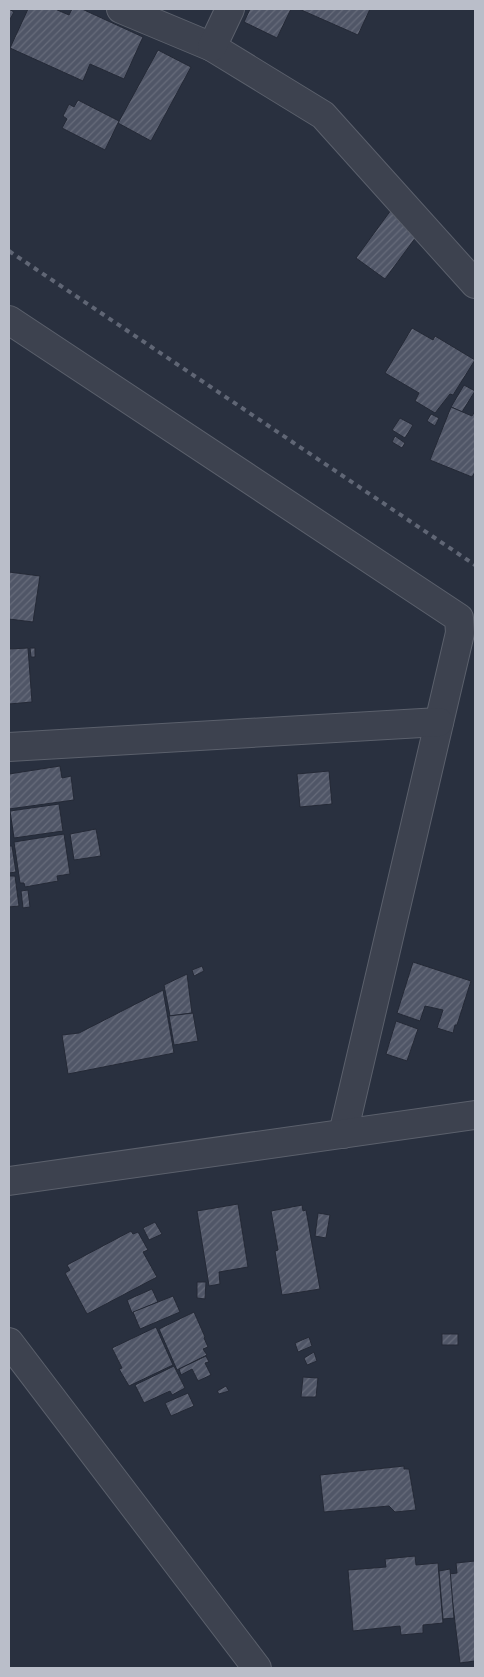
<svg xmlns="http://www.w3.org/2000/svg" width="484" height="1677" font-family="'Nunito Sans',sans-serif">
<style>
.building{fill:url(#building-hatch);stroke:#242936}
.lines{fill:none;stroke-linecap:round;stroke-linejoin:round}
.minor-casing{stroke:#5b606c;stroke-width:30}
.tertiary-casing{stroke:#5b606c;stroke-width:30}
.minor{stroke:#3d424f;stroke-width:28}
.tertiary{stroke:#3d424f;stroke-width:28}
.rail{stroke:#606675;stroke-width:4;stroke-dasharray:5 5;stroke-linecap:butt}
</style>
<defs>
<pattern id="building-hatch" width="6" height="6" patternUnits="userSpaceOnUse" patternTransform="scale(1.25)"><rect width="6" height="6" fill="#505667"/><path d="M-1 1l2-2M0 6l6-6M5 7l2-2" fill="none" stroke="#676c7b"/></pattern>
</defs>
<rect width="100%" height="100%" fill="#29303f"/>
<!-- building -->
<g class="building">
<path d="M9 9 14 12 9 21Z"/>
<path d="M28 9H55L69 15 72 9H82L143 37 124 79 90 64 83 81 10 48Z"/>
<path d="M250 9H291L277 38 244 22Z"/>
<path d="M299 9H370L358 35Z"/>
<path d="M158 50 191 67 151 141 118 123Z"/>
<path d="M78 100 119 121 105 150 62 128 67 119 63 116 69 104 74 107Z"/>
<path d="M391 210 416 237 385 279 356 258Z"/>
<path d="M412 328 433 340 435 336 475 360 453 395 450 394 435 413 415 401 419 393 385 373Z"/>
<path d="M464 385 475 391 462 412 451 407Z"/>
<path d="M451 407 472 416 475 411V472L472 477 430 460Z"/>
<path d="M431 414 439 418 435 426 427 421Z"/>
<path d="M400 418 413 425 405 438 392 430Z"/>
<path d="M395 436 405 443 402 448 392 442Z"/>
<path d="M9 572 40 576 33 622 9 619Z"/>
<path d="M28 648 32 702 9 704V649Z"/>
<path d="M30 648H35V657H31Z"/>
<path d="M60 766 62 778 71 776 74 800 9 809V774Z"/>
<path d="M329 771 332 804 300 807 297 774Z"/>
<path d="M59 804 63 831 14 838 10 811Z"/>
<path d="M96 829 101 856 74 860 70 834Z"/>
<path d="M64 834 70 874 57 876 58 881 25 887 24 883H20L14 842Z"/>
<path d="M9 846H12L16 872 9 873Z"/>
<path d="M9 876H15L19 906 9 907Z"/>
<path d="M28 890 30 907 23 908 21 891Z"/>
<path d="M413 962 471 981 457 1025H455L453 1033 437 1028 443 1010 425 1006 420 1021 397 1013Z"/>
<path d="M202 966 204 971 194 976 192 970Z"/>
<path d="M187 974 192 1013 170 1016 164 985Z"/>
<path d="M163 990 174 1053 68 1074 62 1035 79 1033Z"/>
<path d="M193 1013 198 1041 174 1045 169 1016Z"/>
<path d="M396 1021 418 1029 407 1061 386 1054Z"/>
<path d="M238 1204 248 1267 219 1272 220 1284 209 1286 197 1211Z"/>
<path d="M302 1205 303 1211 306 1210 320 1289 282 1295 275 1251 278 1250 271 1211Z"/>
<path d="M318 1213 330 1215 326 1238 315 1236Z"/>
<path d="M155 1222 162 1234 149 1240 143 1228Z"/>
<path d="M131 1231 133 1234 138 1232 148 1250 143 1252 157 1277 87 1314 65 1273 70 1270 67 1265Z"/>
<path d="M197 1282H206L205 1299 197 1298Z"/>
<path d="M152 1289 158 1302 132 1313 127 1300Z"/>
<path d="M173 1296 180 1312 140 1329 133 1312Z"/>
<path d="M194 1312 205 1337 204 1338 208 1347 203 1349 207 1355 177 1370 159 1329Z"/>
<path d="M156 1327 173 1365 129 1386 119 1369 122 1368 112 1348Z"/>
<rect x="442" y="1334" width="16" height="11"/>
<path d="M309 1337 312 1346 298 1352 295 1343Z"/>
<path d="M314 1352 317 1361 307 1365 304 1358Z"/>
<path d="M206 1356 209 1362 205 1363 211 1375 198 1381 192 1369 181 1375 179 1369Z"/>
<path d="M174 1366 185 1388 172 1395 170 1391 144 1403 135 1385Z"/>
<path d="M303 1377 318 1378 316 1397H301Z"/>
<path d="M226 1386 229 1391 219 1394 217 1391Z"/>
<path d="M188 1393 194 1406 171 1416 165 1403Z"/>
<path d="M404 1466V1469H409L416 1510 395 1512 389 1506 324 1512 320 1475Z"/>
<path d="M415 1556 416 1565 438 1563 443 1623 423 1625V1633L401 1635 400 1626 353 1631 348 1570 386 1567 385 1559Z"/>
<path d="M475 1561V1661L460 1663 449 1574 457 1573 456 1563Z"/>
<path d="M450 1569 454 1618 443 1619 439 1571Z"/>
</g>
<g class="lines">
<!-- minor casing -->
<g class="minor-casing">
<g id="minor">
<path d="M121 9 212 47 323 115 475 284"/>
<path d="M212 47 230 9"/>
<path d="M9 320 459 618 460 633 343 1134"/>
<path d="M9 747 439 722"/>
</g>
</g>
<!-- tertiary casing -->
<g class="tertiary-casing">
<g id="tertiary">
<path d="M9 1181 475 1115"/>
<path d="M9 1342 257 1668"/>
</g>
</g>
<!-- minor -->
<use href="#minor" class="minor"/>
<!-- tertiary -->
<use href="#tertiary" class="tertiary"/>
<!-- rail -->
<path class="rail" d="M9 251 475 565"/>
</g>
<!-- border -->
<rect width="484" height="1677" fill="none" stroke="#babec9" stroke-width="20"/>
</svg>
